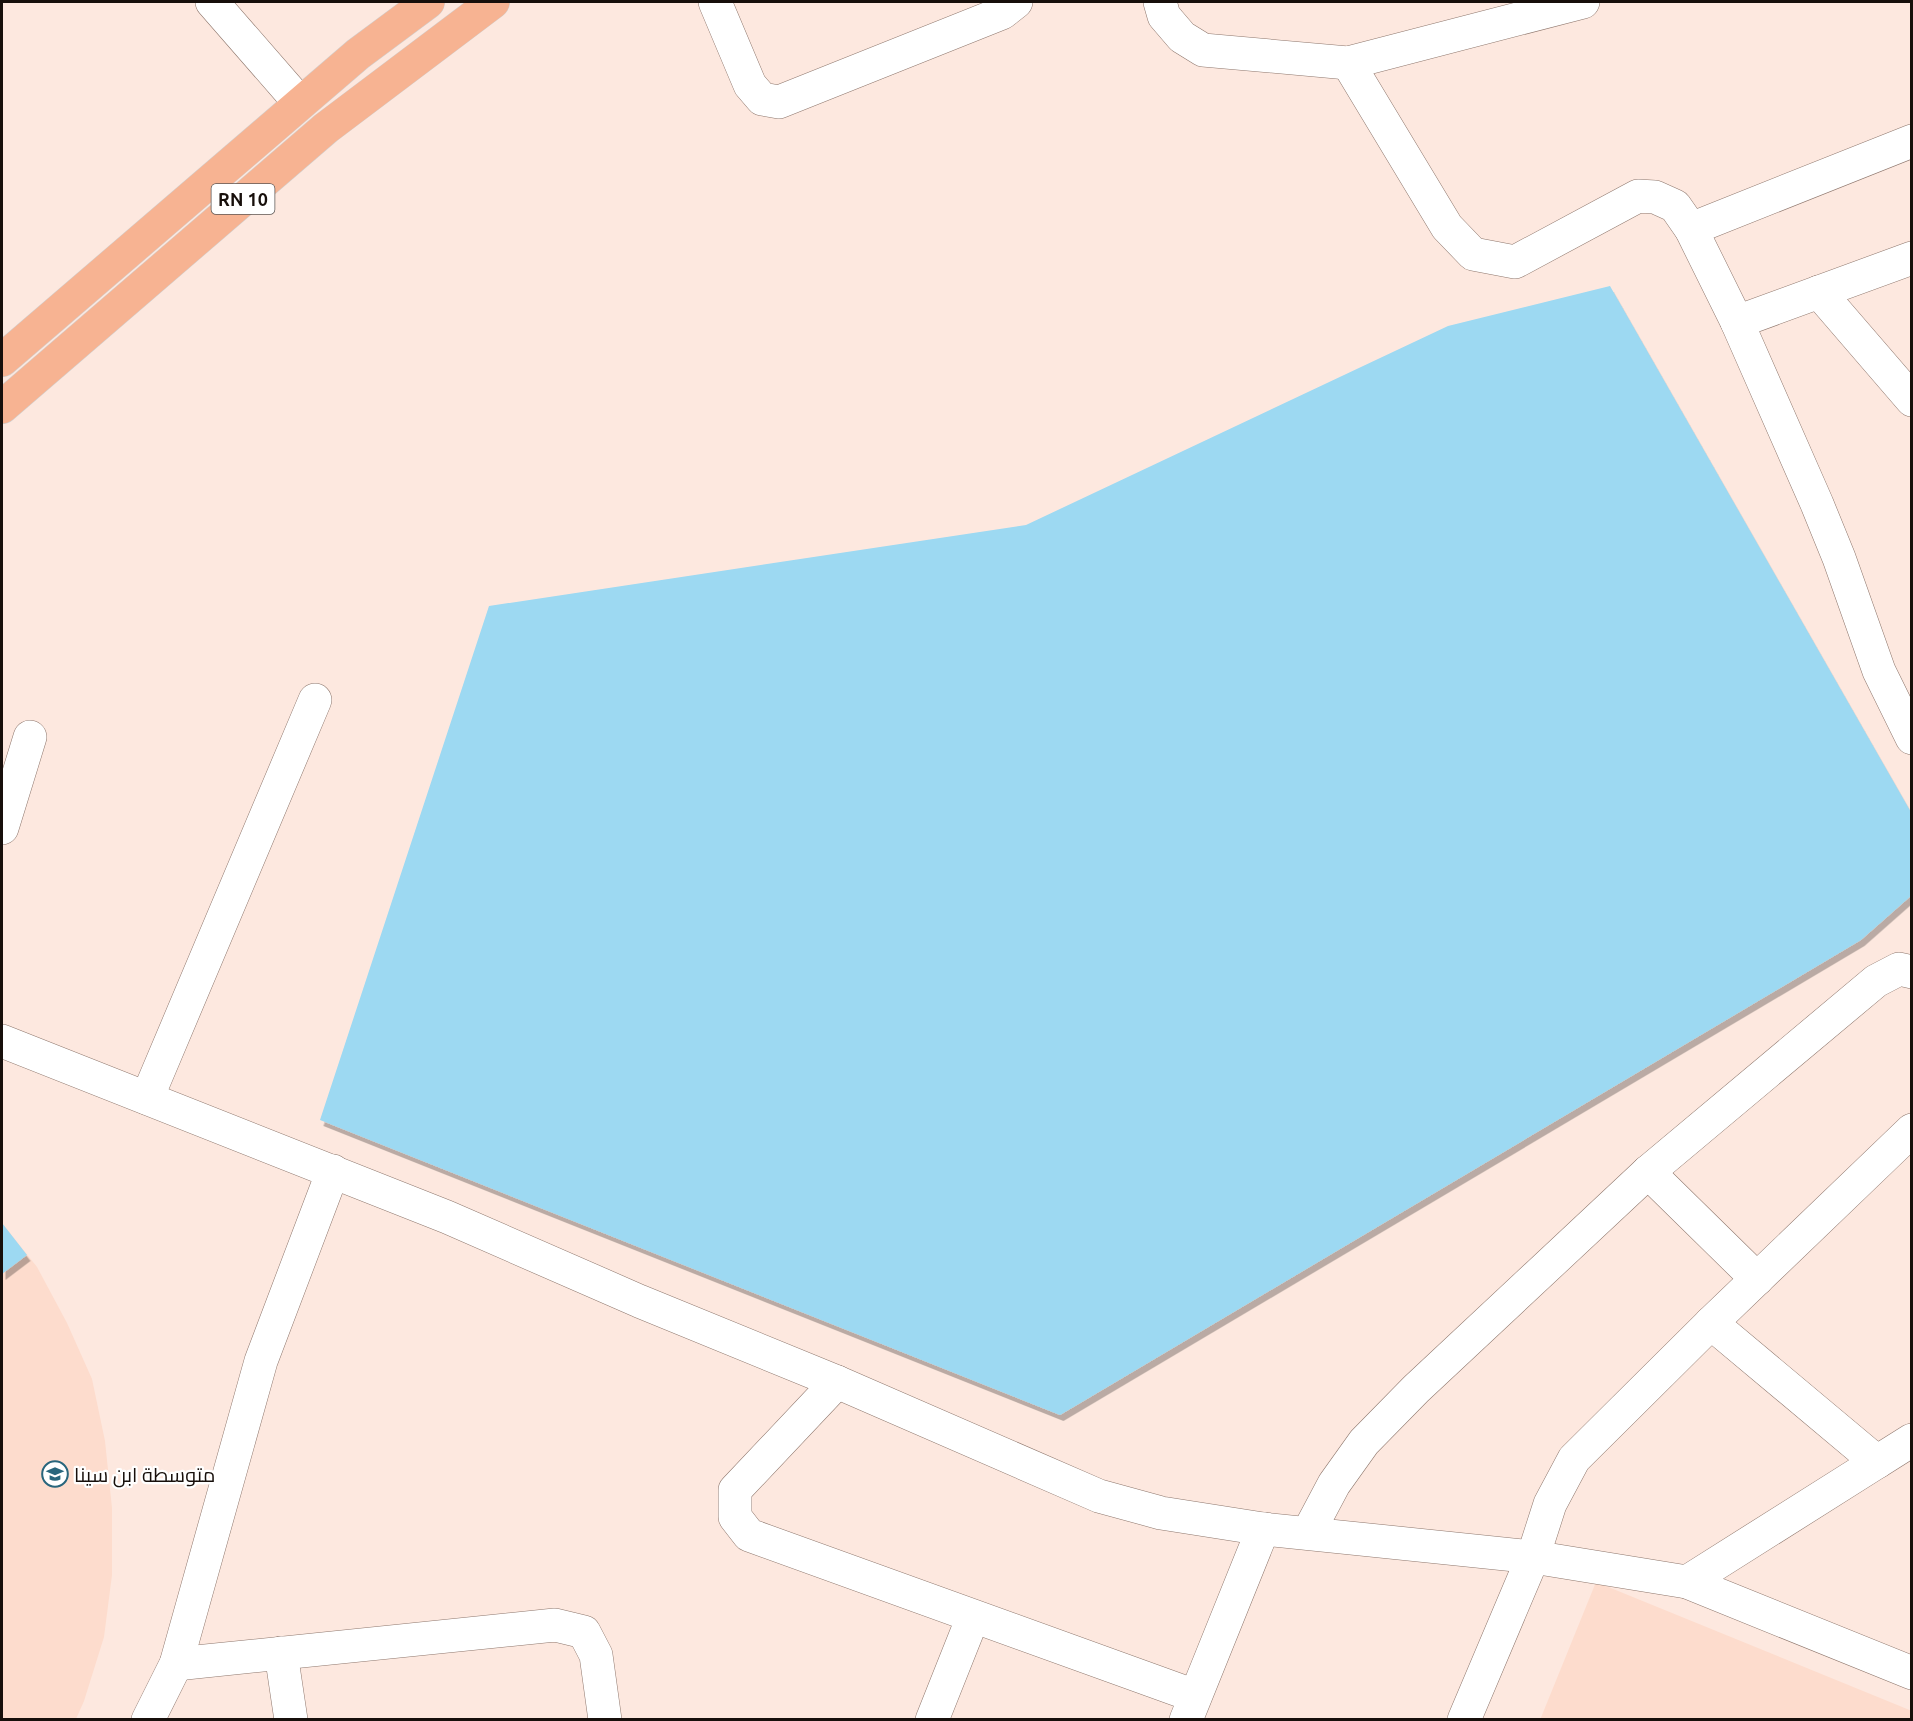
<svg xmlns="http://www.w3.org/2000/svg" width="1913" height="1721" font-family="Ubuntu,Cairo,sans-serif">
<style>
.built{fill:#fddccd}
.building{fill:#9dd9f2;filter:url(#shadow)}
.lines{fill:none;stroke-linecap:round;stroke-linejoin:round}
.minor-casing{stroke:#8e776d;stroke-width:34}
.major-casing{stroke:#d1cfce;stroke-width:34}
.minor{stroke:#fff;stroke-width:33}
.major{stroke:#f7b392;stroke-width:33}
.labels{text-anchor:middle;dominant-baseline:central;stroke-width:4.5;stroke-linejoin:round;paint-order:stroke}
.shield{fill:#fff;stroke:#5d5754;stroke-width:1.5}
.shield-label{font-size:18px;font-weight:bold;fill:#170f0b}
.poi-label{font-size:20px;fill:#170f0b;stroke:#fff;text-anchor:start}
</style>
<defs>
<filter id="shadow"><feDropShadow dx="3.5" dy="6" stdDeviation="0" flood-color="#0004"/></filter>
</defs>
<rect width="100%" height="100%" fill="#fde8df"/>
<!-- built -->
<g class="built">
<path d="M2 1223 37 1267 67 1323 92 1379 105 1441 112 1508V1575L104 1637 84 1701 76 1719H2Z"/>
<path d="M1596 1582 1912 1711 1911 1720H1540Z"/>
</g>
<!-- building -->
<g class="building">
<path d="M1610 286 1912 814V895L1861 940 1060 1415 320 1120 489 606 1026 525 1448 326Z"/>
<path d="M2 1223 27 1255 2 1274Z"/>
</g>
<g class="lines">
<!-- minor casing -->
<g class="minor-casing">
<g id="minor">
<path d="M212 2 300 103"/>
<path d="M715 2 750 85 762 99 779 102 1002 13 1016 2"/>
<path d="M1160 2 1164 16 1182 37 1203 50 1348 63 1583 2"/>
<path d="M1348 63 1447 227 1473 254 1515 262 1638 196 1655 197 1675 206 1691 229 1737 322 1817 504 1839 558 1879 671 1912 738"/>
<path d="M1691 229 1912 141"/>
<path d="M1819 292 1912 400"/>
<path d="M1737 322 1912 258"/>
<path d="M2 828 30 737"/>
<path d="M2 1041 447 1217 639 1301 837 1382 1099 1496 1161 1513 1263 1529 1533 1557 1687 1582 1912 1673"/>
<path d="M147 1098 315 700"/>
<path d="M1912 1130 1711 1323 1877 1462 1912 1440"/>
<path d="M1648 1172 1757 1279"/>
<path d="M837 1382 735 1490V1517L749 1535 1195 1696"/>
<path d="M1308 1533 1334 1484 1364 1442 1416 1389 1648 1172 1876 981 1899 969 1912 972"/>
<path d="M1687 1582 1877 1462"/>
<path d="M281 1653 291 1720"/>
<path d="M176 1664 555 1625 584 1632 596 1655 605 1720"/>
<path d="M148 1720 176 1664 261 1361 333 1171"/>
<path d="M932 1720 973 1617"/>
<path d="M1186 1720 1263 1529"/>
<path d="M1464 1720 1533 1557 1550 1504 1574 1459 1711 1323"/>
</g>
</g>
<!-- major casing -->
<g class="major-casing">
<g id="major">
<path d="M2 360 358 54 428 2"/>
<path d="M2 407 326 128 493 2"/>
</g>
</g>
<!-- minor -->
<use href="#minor" class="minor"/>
<!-- major -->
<use href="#major" class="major"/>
</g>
<!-- icons -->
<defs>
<g id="school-ring" transform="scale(1.35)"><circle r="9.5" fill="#fff" stroke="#29667d" stroke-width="1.5"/><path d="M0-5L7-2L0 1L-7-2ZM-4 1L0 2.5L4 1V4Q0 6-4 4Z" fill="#29667d"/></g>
</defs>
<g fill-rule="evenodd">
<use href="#school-ring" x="55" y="1474"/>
</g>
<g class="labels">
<!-- shield labels -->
<rect class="shield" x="211.5" y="184" width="63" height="30" rx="4.5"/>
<g class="shield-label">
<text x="243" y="199">RN 10</text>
</g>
<!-- poi labels -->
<g class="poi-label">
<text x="74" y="1474">متوسطة ابن سينا</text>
</g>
</g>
<!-- border -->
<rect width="1913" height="1721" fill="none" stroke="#170f0b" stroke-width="6"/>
</svg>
